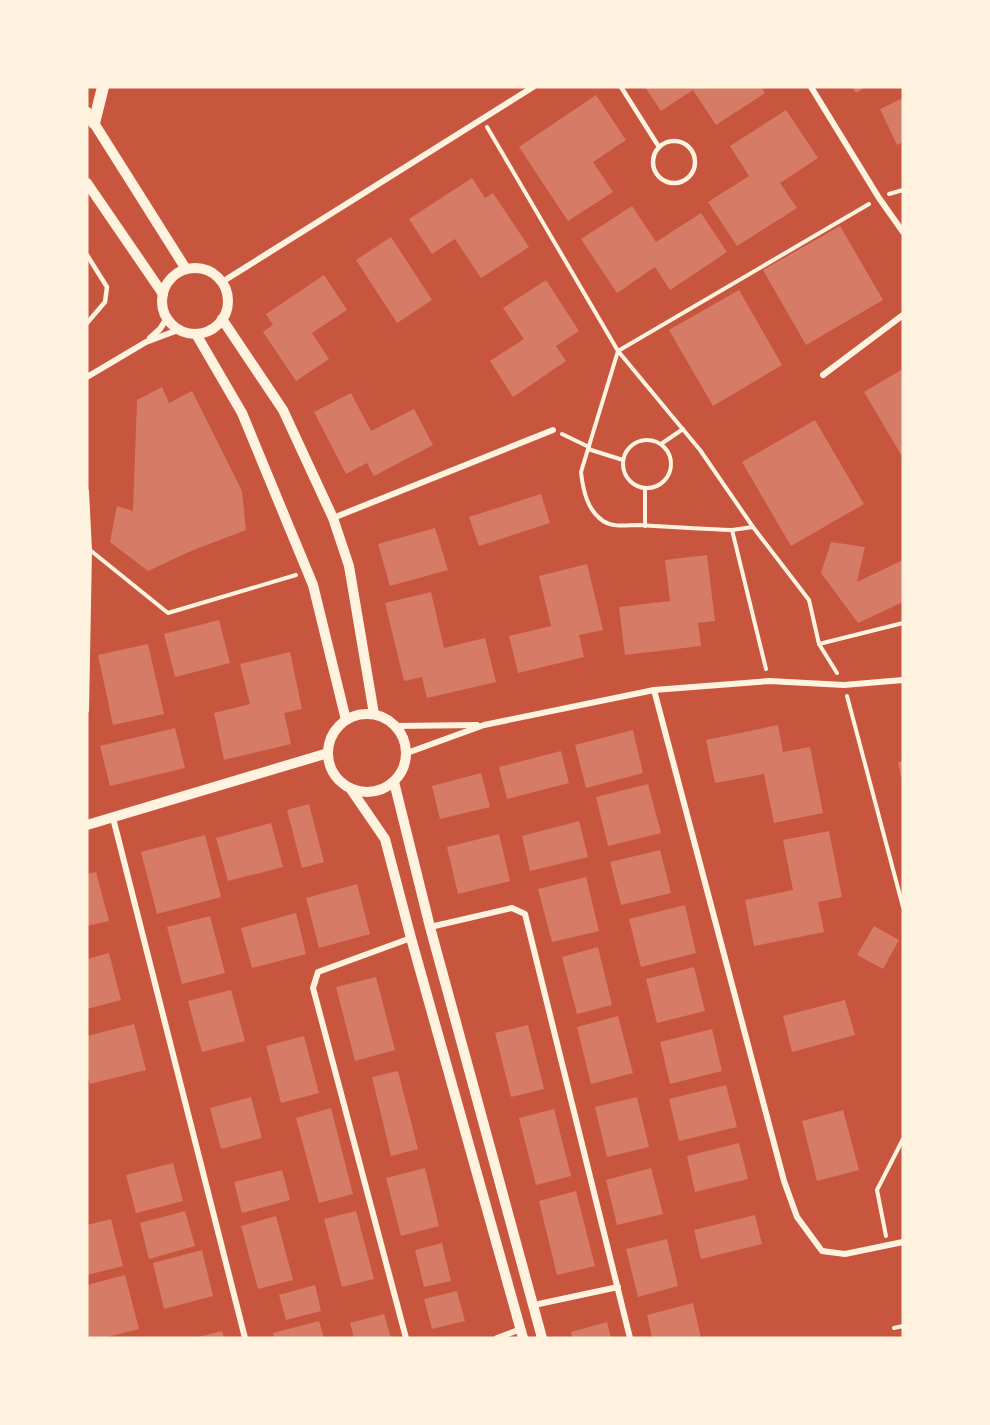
<svg xmlns="http://www.w3.org/2000/svg" width="990" height="1425" font-family="Ubuntu,sans-serif">
<style>
.building{fill:#d67c66}
.lines{fill:none;stroke-linecap:round;stroke-linejoin:round}
.path{stroke:#fff3e0;stroke-width:4}
.service{stroke:#fff3e0;stroke-width:4.5}
.minor{stroke:#fff3e0;stroke-width:6}
.tertiary{stroke:#fff3e0;stroke-width:10}
.secondary{stroke:#fff3e0;stroke-width:12}
</style>
<rect width="100%" height="100%" fill="#c8553d"/>
<!-- building -->
<g class="building">
<path d="M645 87H761L765 93 716 125 693 90 661 111Z"/>
<path d="M852 87H865L856 93Z"/>
<path d="M596 95 626 140 593 162 613 192 568 221 519 147Z"/>
<path d="M903 98V142L897 145 880 109Z"/>
<path d="M786 110 818 158 780 183 797 208 737 246 708 202 749 176 730 146Z"/>
<path d="M472 178 485 198 493 193 529 247 481 278 455 239 432 254 409 219Z"/>
<path d="M632 206 656 242 701 213 727 252 670 290 655 267 617 293 581 239Z"/>
<path d="M840 226 883 300 806 345 763 270Z"/>
<path d="M391 237 432 300 397 323 356 260Z"/>
<path d="M324 275 347 310 312 333 329 359 296 381 263 332 273 325 266 314Z"/>
<path d="M546 280 579 331 556 346 566 361 513 397 490 361 524 339 503 308Z"/>
<path d="M739 290 782 365 713 406 669 330Z"/>
<path d="M903 369V458L864 392Z"/>
<path d="M162 387 169 403 192 391 242 491 246 530 191 551 148 571 110 542 117 506 133 511 137 400Z"/>
<path d="M351 393 371 431 414 409 433 445 374 476 367 463 346 474 314 412Z"/>
<path d="M815 420 864 504 791 546 742 462Z"/>
<path d="M541 494 550 523 479 546 469 517Z"/>
<path d="M435 528 448 570 390 586 378 544Z"/>
<path d="M831 542 865 547 857 582 903 560V602L858 623 821 573Z"/>
<path d="M707 555 715 621 698 623 701 646 625 655 619 607 670 601 665 560Z"/>
<path d="M587 564 603 630 579 635 584 657 518 673 509 636 551 626 539 576Z"/>
<path d="M431 592 444 648 485 638 496 682 427 698 422 677 404 681 385 603Z"/>
<path d="M219 620 230 663 175 677 164 634Z"/>
<path d="M148 644 164 714 113 725 98 655Z"/>
<path d="M290 652 302 709 284 713 291 744 224 760 214 713 250 704 240 664Z"/>
<path d="M778 725 783 752 810 747 823 813 774 823 764 774 715 783 706 740Z"/>
<path d="M175 728 185 768 110 786 100 746Z"/>
<path d="M633 730 643 773 586 788 575 745Z"/>
<path d="M561 751 569 783 507 799 499 767Z"/>
<path d="M903 761V781H902L898 762Z"/>
<path d="M481 773 490 807 440 819 432 786Z"/>
<path d="M648 784 661 833 608 846 596 797Z"/>
<path d="M309 804 324 862 302 868 287 810Z"/>
<path d="M579 821 588 857 530 871 522 836Z"/>
<path d="M271 823 283 867 228 881 216 838Z"/>
<path d="M829 831 842 897 818 902 824 932 754 946 745 900 793 890 783 840Z"/>
<path d="M499 834 510 881 458 894 447 847Z"/>
<path d="M205 835 221 897 157 914 141 852Z"/>
<path d="M660 850 671 893 621 905 610 862Z"/>
<path d="M96 872 109 921 87 926V874Z"/>
<path d="M586 877 599 931 552 942 538 889Z"/>
<path d="M357 884 370 934 319 948 306 898Z"/>
<path d="M685 905 696 953 641 967 629 919Z"/>
<path d="M296 913 306 954 252 968 241 928Z"/>
<path d="M210 916 225 973 182 984 167 927Z"/>
<path d="M874 926 899 940 883 969 857 955Z"/>
<path d="M598 947 612 1005 577 1014 562 957Z"/>
<path d="M109 953 121 1000 87 1009V959Z"/>
<path d="M694 967 705 1011 657 1023 646 979Z"/>
<path d="M376 977 395 1050 355 1061 336 987Z"/>
<path d="M231 990 245 1041 202 1052 188 1001Z"/>
<path d="M845 1000 855 1035 792 1052 783 1016Z"/>
<path d="M618 1016 633 1073 591 1084 577 1027Z"/>
<path d="M134 1024 146 1070 90 1084 87 1073V1036Z"/>
<path d="M528 1025 544 1089 511 1097 495 1033Z"/>
<path d="M712 1029 722 1071 670 1084 660 1042Z"/>
<path d="M304 1036 319 1093 281 1103 266 1046Z"/>
<path d="M398 1071 418 1149 391 1156 372 1077Z"/>
<path d="M726 1085 737 1127 679 1141 669 1099Z"/>
<path d="M251 1097 262 1138 221 1149 210 1108Z"/>
<path d="M637 1097 649 1147 607 1157 595 1107Z"/>
<path d="M331 1108 353 1194 319 1203 296 1118Z"/>
<path d="M554 1109 571 1176 536 1185 519 1118Z"/>
<path d="M843 1110 859 1170 817 1181 802 1121Z"/>
<path d="M739 1143 748 1179 695 1192 687 1156Z"/>
<path d="M173 1163 183 1201 136 1213 126 1175Z"/>
<path d="M425 1168 439 1226 401 1236 386 1178Z"/>
<path d="M651 1168 663 1214 617 1225 606 1180Z"/>
<path d="M282 1170 290 1200 242 1213 234 1182Z"/>
<path d="M576 1191 595 1266 557 1275 539 1201Z"/>
<path d="M185 1211 195 1246 149 1259 140 1223Z"/>
<path d="M356 1211 374 1279 342 1287 324 1219Z"/>
<path d="M755 1215 762 1244 701 1259 694 1230Z"/>
<path d="M276 1216 293 1280 258 1289 241 1226Z"/>
<path d="M111 1219 123 1266 87 1275V1225Z"/>
<path d="M667 1239 678 1286 638 1297 626 1249Z"/>
<path d="M442 1243 451 1281 424 1287 415 1250Z"/>
<path d="M202 1250 213 1296 164 1309 153 1263Z"/>
<path d="M125 1275 139 1329 104 1338H87V1285Z"/>
<path d="M315 1285 321 1311 286 1320 279 1295Z"/>
<path d="M457 1291 465 1321 432 1329 424 1299Z"/>
<path d="M693 1303 701 1338H652L647 1315Z"/>
<path d="M384 1314 391 1338H354L350 1323Z"/>
<path d="M319 1321 324 1338H274L273 1333Z"/>
<path d="M607 1322 611 1338H572L571 1332Z"/>
<path d="M222 1331 224 1338H198V1337Z"/>
</g>
<g class="lines">
<!-- path -->
<g class="path">
<path d="M487 127 618 351 700 450 753 527 809 600 819 644 837 673"/>
<path d="M889 194 903 190"/>
<path d="M562 434 589 447"/>
<circle cx="647" cy="464" r="24"/>
<path d="M661 444 683 429"/>
<path d="M588 449 623 460"/>
<path d="M645 488V526"/>
<path d="M87 491 90 550 87 711"/>
<path d="M732 530 753 527"/>
<path d="M90 550 168 613 296 575"/>
<path d="M819 644 903 623"/>
<path d="M766 669 732 530C701 529 670 527 639 525 627 525 614 528 603 521 587 510 583 490 581 472L618 351 869 204"/>
<path d="M847 696 903 907"/>
<path d="M886 1236 877 1190 903 1139"/>
<path d="M894 1328 903 1326"/>
</g>
<!-- service -->
<g class="service">
<path d="M621 87 659 147"/>
<circle cx="674" cy="162" r="21"/>
<path d="M87 255 107 287 105 302 87 323"/>
</g>
<!-- minor -->
<g class="minor">
<path d="M811 87 879 198 903 232"/>
<path d="M222 282 533 87"/>
<path d="M150 338 160 329 167 318"/>
<path d="M823 375 903 315"/>
<path d="M87 377 146 342 178 330"/>
<path d="M333 518 553 430"/>
<path d="M654 690 784 1181 797 1217 822 1251 845 1254 903 1242"/>
<path d="M396 726 477 725"/>
<path d="M407 753 484 725 654 690 769 681 844 685 903 680"/>
<path d="M113 818 245 1338"/>
<path d="M430 927 512 908 525 914 630 1338"/>
<path d="M534 1305 618 1287"/>
<path d="M406 1338 313 988 318 972 411 938"/>
<path d="M497 1338 521 1329"/>
</g>
<!-- tertiary -->
<g class="tertiary">
<path d="M87 112 186 269"/>
<path d="M87 183 163 294"/>
<circle cx="195" cy="301" r="33"/>
<path d="M222 319 283 410 333 518 349 566 374 714"/>
<path d="M196 334 242 413 313 585 346 720"/>
<circle cx="367" cy="753" r="39"/>
<path d="M394 782 430 927 542 1338"/>
<path d="M350 788 385 839 411 938 523 1338"/>
<path d="M87 825 328 753"/>
</g>
<!-- secondary -->
<path class="secondary" d="M94 123 103 87"/>
</g>
<!-- border -->
<rect width="990" height="1425" fill="none" stroke="#fff3e0" stroke-width="177"/>
</svg>
